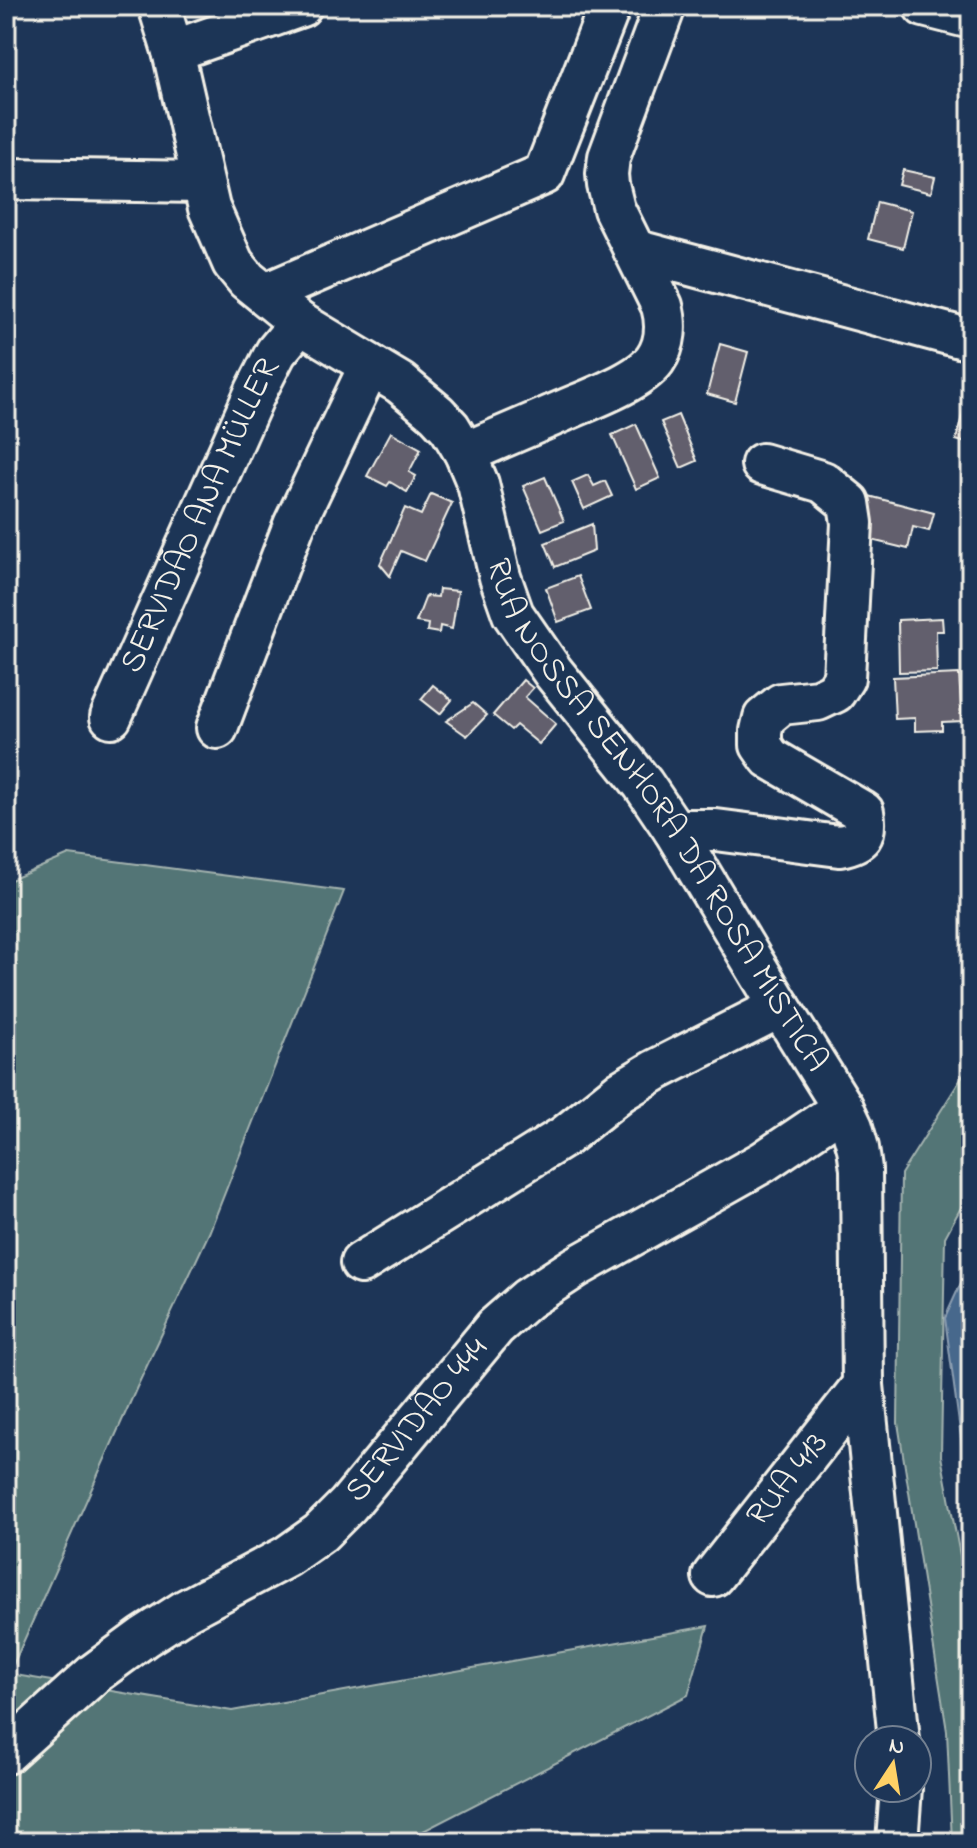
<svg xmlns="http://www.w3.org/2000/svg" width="977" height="1848" font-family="'Indie Flower',sans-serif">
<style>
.green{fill:#537576;stroke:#a4b3af;stroke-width:2}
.water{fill:#46678c;stroke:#8c9eb1;stroke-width:2}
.building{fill:#625f6d;stroke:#f4f1e8;stroke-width:2}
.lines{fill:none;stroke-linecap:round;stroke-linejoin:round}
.minor-casing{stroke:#f4f1e8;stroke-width:46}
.minor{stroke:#1d3557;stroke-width:40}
.labels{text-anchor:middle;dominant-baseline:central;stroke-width:8;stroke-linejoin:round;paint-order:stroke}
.street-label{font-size:34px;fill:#f4f1e8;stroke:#1d3557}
</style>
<rect width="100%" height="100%" fill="#1d3557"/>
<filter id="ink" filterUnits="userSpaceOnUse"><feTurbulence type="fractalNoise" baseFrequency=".0125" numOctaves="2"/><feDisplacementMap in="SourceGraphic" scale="16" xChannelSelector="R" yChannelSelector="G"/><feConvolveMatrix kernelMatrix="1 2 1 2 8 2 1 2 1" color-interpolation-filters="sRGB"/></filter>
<g filter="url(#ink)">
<!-- green -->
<g class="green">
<path d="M69 855 344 891 209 1233 137 1387 9 1674 232 1711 708 1626 688 1695 402 1842H6V882Z"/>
<path d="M971 1063V1189L945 1237 941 1456 971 1613V1842H952L947 1731 898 1423 901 1174Z"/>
</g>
<!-- water -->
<path class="water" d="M971 1261V1492L966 1476 945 1318Z"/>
<!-- building -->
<g class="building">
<path d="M903 170 935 177 931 193 899 185Z"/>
<path d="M877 202 912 211 903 248 868 239Z"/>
<path d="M720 344 748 352 735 402 707 394Z"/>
<path d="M969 388 971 389V449H968L970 444 956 440Z"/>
<path d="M678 415 697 461 681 468 661 422Z"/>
<path d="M636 424 660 478 636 489 612 435Z"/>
<path d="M391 432 421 449 409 472 416 476 407 492 390 482 387 486 367 476Z"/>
<path d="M588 475 594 486 605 481 612 496 584 509 572 482Z"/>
<path d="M545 477 564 521 542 530 523 486Z"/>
<path d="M431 494 452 503 425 561 401 551 390 576 380 564 405 508 421 515Z"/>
<path d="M869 496 934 513 929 531 913 527 908 549 859 537Z"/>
<path d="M592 524 594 551 555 567 545 543Z"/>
<path d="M578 576 591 610 558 622 546 588Z"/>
<path d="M439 589 458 591 452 629 440 626 439 633 427 631 428 624 416 622 426 596 438 597Z"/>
<path d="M942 618 943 631H936L937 671 899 672 898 620Z"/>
<path d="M959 674 962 721 942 722V730L915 731V718L895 719 893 677Z"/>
<path d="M523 680 533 688 525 697 556 724 539 744 516 725 511 730 493 715Z"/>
<path d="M433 685 452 700 440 714 421 699Z"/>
<path d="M473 703 487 715 467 736 446 721Z"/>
</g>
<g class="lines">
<!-- minor casing -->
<g class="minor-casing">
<g id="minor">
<path id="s1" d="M159 6 173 51 209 208 233 263 247 280 300 323 400 383 437 414 450 428 465 453 478 484 500 577 513 614 553 672 643 784 674 830 780 1007 843 1108 852 1127 858 1148 861 1169 863 1385 899 1740"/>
<path d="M924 6 971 18"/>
<path d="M173 51 301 6"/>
<path d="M6 179 202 182"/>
<path d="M634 250 971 340"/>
<path d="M265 294 544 174 610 6"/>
<path d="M465 453C498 439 530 425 563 411 588 400 639 382 655 360 666 344 667 324 662 306L614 209 608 185 607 174 609 157 665 6"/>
<path id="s2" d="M111 717 256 391 276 352 300 323"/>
<path d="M217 728 294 525 370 365"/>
<path d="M674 830H716L839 846C862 842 867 835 863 812L770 758 761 745V731L764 718 781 704 818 700 835 692 844 678 852 523 849 503 823 482 762 464"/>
<path d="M361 1263 565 1136 621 1091 656 1070 780 1007"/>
<path id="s3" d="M713 1576 863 1385"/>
<path id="s4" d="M6 1753 95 1673 144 1637 186 1610 286 1557 320 1533 348 1505 495 1327 527 1299 576 1267 763 1162 843 1108"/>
<path d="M897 1842 901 1788"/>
</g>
</g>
<!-- minor -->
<use href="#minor" class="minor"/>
</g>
</g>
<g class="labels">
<!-- street labels -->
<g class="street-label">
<text stroke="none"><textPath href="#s2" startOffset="220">SERVIDÃO ANA MÜLLER</textPath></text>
<text stroke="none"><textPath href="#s1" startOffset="986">RUA NOSSA SENHORA DA ROSA MÍSTICA</textPath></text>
<text stroke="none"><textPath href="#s4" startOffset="534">SERVIDÃO 444</textPath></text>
<text stroke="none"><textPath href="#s3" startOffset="122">RUA 413</textPath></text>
</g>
</g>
<!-- margin -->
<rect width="977" height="1848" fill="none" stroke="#1d3557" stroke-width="32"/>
<rect x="16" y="16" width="945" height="1816" fill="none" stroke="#f4f1e8" stroke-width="3" filter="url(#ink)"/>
<!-- north arrow -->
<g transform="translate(893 1764) rotate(12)"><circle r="38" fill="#1d3557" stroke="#738091" stroke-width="2"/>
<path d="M0-6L14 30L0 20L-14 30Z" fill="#ffd166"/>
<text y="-12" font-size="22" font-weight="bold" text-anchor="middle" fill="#f4f1e8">N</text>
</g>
</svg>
